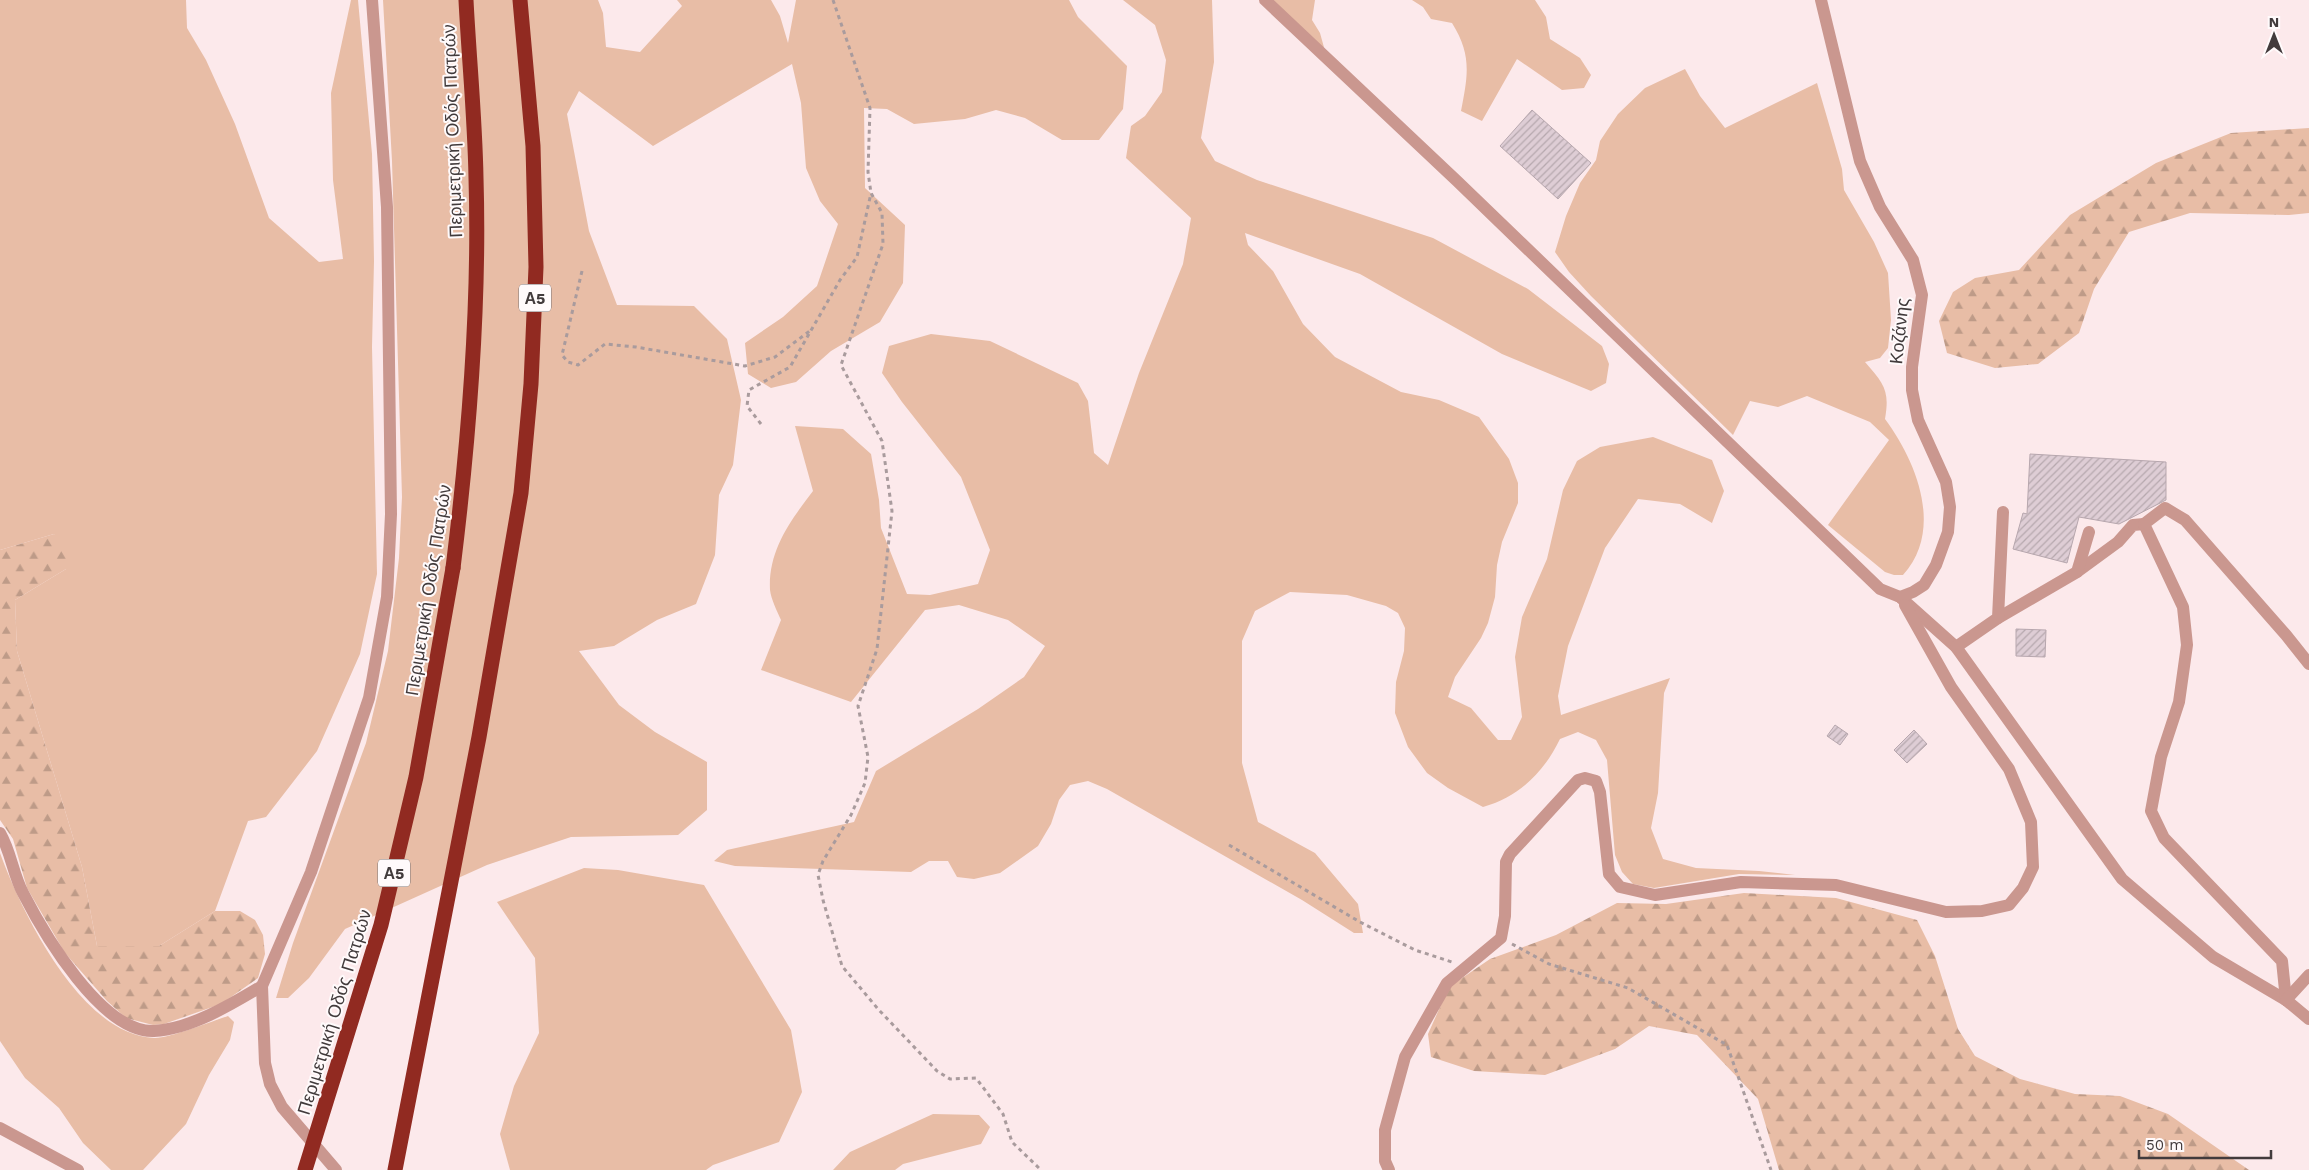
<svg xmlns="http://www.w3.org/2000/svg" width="2309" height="1170" font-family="'Work Sans',sans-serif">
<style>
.grass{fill:#e8bda6}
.forest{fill:url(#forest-firs)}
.building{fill:url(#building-hatch);stroke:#b7a7ae}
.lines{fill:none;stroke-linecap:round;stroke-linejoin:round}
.path{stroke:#a99b9d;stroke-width:3;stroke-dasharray:4 4;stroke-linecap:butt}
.minor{stroke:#ca978f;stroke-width:12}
.highway{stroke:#912a21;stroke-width:15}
.highway-bridge{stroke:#912a21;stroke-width:15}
.labels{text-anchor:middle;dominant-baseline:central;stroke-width:4;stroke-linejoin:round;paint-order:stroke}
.shield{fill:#fffafb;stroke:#7b7475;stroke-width:1}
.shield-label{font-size:16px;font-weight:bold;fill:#423b3c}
.street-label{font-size:18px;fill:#423b3c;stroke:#fffafb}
</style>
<defs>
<pattern id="forest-firs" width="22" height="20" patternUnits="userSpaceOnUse" patternTransform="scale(1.25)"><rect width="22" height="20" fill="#e8bda6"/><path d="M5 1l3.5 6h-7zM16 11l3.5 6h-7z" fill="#be9b88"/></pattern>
<pattern id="building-hatch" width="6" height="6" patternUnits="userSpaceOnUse" patternTransform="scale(1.25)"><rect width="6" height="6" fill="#decdd5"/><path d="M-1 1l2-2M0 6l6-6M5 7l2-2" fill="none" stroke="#b6a8ae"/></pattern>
</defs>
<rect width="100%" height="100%" fill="#fce9eb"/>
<!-- grass -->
<g class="grass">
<path d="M0 0H186L187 28 206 60 235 124 269 218 319 262 343 259 333 180 331 93 351 0H358L372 154 374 261 372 347 377 574 360 654 317 751 266 817 248 821 215 911 159 946H97L82 867 17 651 15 600 66 569 54 534 0 550Z"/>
<path d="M383 0H598L603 13 606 47 640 52 682 6 677 0H771L780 16 788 43 796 0H1069L1078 17 1127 66 1123 109 1099 140H1062L1025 118 996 110 965 119 914 124 887 109 864 108 865 188 905 225 903 283 880 322 831 351 796 382 771 388 748 374 745 343 783 317 817 286 838 224 820 201 806 168 801 103 792 64 653 146 579 91 567 114 589 231 617 305 694 306 727 339 741 400 733 465 719 495 715 555 696 604 657 620 614 646 579 651 619 705 655 732 707 762V810L678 835 571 837 487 865 345 929 309 978 288 998H276L293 943 366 743 388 651 399 558 402 497 392 161Z"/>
<path d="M1123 0H1212L1214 62 1201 138 1215 161 1257 180 1433 238 1528 289 1602 346 1609 364 1606 383 1591 391 1502 354 1360 274 1245 233 1248 245 1273 271 1303 324 1335 357 1401 392 1439 400 1479 417 1509 459 1518 483V503L1502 542 1497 565 1495 597 1488 623 1481 638 1455 677 1448 697 1471 708 1498 740H1511L1522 717 1515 657 1522 617 1547 559 1563 490 1577 461 1600 447 1653 437 1712 460 1724 491 1712 523 1680 504 1638 499 1605 548 1568 646 1558 696 1561 715 1670 678 1664 693 1658 793 1651 828 1663 859 1696 868 1759 871 1795 875 1739 874 1654 888 1633 884 1622 872 1615 855 1607 760 1596 740 1578 732 1560 739C1544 772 1519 797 1483 807L1448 788 1427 773 1408 747 1395 713 1396 682 1404 651 1405 628 1398 613 1386 606 1347 595 1290 592 1255 611 1242 641V763L1258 822 1315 853 1358 904 1363 933H1354L1302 900 1107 789 1088 781 1070 785 1059 800 1051 824 1038 846 1000 873 974 879 957 877 948 861H929L911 872 735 866 714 861 727 850 854 822 876 771 978 709 1024 677 1045 646 1008 620 959 605 925 610 851 702 761 670 781 620C777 611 771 599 770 590 768 551 790 521 813 491L795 426 843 429 871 454 879 500 881 528 907 594 930 595 978 584 990 550 961 477 902 402 882 373 889 346 931 334 990 341 1078 383 1088 401 1094 453 1108 465 1139 373 1183 264 1191 218 1126 158 1131 126 1145 116 1162 92 1166 60 1155 25Z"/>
<path d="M1272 0H1315L1312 20 1320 33 1325 51Z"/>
<path d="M1412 0H1535L1546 17 1550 39 1580 58 1591 75 1584 88 1562 90 1517 59 1482 121 1461 111C1468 75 1472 55 1452 23L1431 19 1423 7Z"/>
<path d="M1685 69 1700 96 1725 128 1817 83 1842 169 1844 190 1874 242 1888 273 1891 320 1888 348 1880 358 1865 362C1884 384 1890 390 1885 419 1917 462 1944 530 1903 575H1894L1885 572 1828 525 1889 440 1870 422 1807 396 1778 407 1750 401 1733 435 1591 296 1569 272 1555 252 1566 216 1580 183 1596 160 1600 141 1618 114 1645 88Z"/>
<path d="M0 853C22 913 81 1035 154 1038 167 1039 213 1021 228 1016L234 1022 230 1040 209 1075 186 1124 143 1170H111L83 1143 59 1108 25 1078 0 1041Z"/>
<path d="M584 868 618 870 704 885 791 1030 802 1092 779 1142 713 1165 706 1170H510L500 1134 514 1086 539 1033 535 958 497 902Z"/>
<path d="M933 1114 979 1115 990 1127 981 1144 903 1164 895 1170H833L850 1152Z"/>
</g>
<!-- forest -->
<g class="forest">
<path d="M2309 128V213L2289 215 2190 213 2129 232 2094 289 2079 333 2038 364 1995 368 1947 353 1939 321 1953 292 1975 278 2019 270 2070 215 2156 163 2231 133Z"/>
<path d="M54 534 66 548V569L15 600 17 651 82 867 97 946H159L215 911H240L255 920 263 935 265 954 258 978 221 1004 164 1024 153 1025 126 1018 107 1001 65 953 27 888 13 839 0 820V550Z"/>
<path d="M1744 893 1836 898 1917 920 1935 956 1958 1029 1975 1056 2020 1079 2075 1094 2120 1096 2168 1114 2249 1170H1779L1758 1099 1697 1035 1649 1026 1615 1049 1545 1075 1474 1071 1431 1057 1428 1034 1449 987 1490 959 1556 935 1617 903 1666 904Z"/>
</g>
<!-- building -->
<g class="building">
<path d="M1532 110 1591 163 1558 199 1500 146Z"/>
<path d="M2030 454 2166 462V500L2119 524 2079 517 2067 563 2013 549 2023 513 2027 514Z"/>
<path d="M2016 629 2046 630 2045 657 2016 656Z"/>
<path d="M1835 725 1848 734 1840 745 1827 736Z"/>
<path d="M1914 730 1927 744 1907 763 1894 750Z"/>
</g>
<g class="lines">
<!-- path -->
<g class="path">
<path d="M833 0 870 108 868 172 871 193 882 213 883 244 841 365 882 441 892 511 877 649 858 706 868 757 865 783 851 815 823 861 818 875 823 900 842 966 878 1009 937 1071 950 1079 976 1078 1003 1114 1012 1142 1041 1170"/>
<path d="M582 271 562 355 568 362 578 365 605 344 636 347 745 366 775 357 811 330"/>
<path d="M761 424 747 406 749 390 790 367 840 280 857 257 871 193"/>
<path d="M1229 845 1360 922 1415 950 1452 962"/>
<path d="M1512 944 1549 964 1628 988 1727 1045 1771 1170"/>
</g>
<!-- minor -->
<g class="minor">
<path d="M1265 0 1457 181 1880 589 1900 597 1956 647 2122 879 2213 957 2286 1000 2309 1019"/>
<path d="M1821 0 1860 161 1880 207 1913 260 1922 295 1912 367V390L1918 420 1946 482 1950 507 1948 532 1936 565 1924 585 1913 592 1900 597"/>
<path d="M2077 572 2118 542 2133 525 2144 524"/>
<path d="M1998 618 2077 572 2089 532"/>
<path d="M1956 647 1998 618 2003 512"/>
<path d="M0 833C11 852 13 874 23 893 44 934 102 1033 154 1031 191 1029 232 1004 262 986"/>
<path d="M2286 1000 2282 961 2164 838 2151 811 2161 757 2179 702 2187 645 2183 607 2144 524 2165 508 2185 520 2286 635 2309 664"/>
<path d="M2286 1000 2309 975"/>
<path d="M0 1128 78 1170"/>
<path d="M336 1170 282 1107 270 1084 265 1063 262 986 311 872 369 698 387 597 391 514 387 207 372 0"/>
<path d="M1389 1170 1385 1161V1130L1405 1057 1447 983 1501 938 1505 916 1506 862 1510 854 1578 780 1585 778 1596 781 1600 792 1609 874 1620 887 1655 895 1741 882 1836 885 1946 912 1982 911 2009 905 2023 888 2033 867 2031 822 2009 769 1951 687 1905 605"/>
</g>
<!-- highway -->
<g class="highway">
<path d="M453 568C469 439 480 308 476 178 475 119 469 59 466 0"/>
<path d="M395 1170 479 737 521 493 531 384 536 267 533 146 520 0"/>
</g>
<!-- highway-bridge -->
<path class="highway-bridge" d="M305 1170 381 925 416 777 453 568"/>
</g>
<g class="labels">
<!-- shield labels -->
<g class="shield">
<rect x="519" y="284.5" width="32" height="27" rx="4"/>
<rect x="378" y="859.5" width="32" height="27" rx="4"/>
</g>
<g class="shield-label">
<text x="535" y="298">Α5</text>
<text x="394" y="873">Α5</text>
</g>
<!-- street labels -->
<g class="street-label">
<text transform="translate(452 131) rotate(-92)">Περιμετρική Οδός Πατρών</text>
<text transform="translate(1899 331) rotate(-84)">Κοζάνης</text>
<text transform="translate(428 590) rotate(-81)">Περιμετρική Οδός Πατρών</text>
<text transform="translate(334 1012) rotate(-73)">Περιμετρική Οδός Πατρών</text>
</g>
</g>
<!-- north arrow -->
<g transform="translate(2274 35)" stroke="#fffafb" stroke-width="4" paint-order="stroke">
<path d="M0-4L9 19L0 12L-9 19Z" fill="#423b3c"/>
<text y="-8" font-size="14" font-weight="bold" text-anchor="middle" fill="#423b3c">N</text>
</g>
<!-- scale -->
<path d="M2139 1150v8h132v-8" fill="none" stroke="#423b3c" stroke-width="2.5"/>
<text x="2146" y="1150" font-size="15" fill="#423b3c" stroke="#fffafb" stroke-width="4" paint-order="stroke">50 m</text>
</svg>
